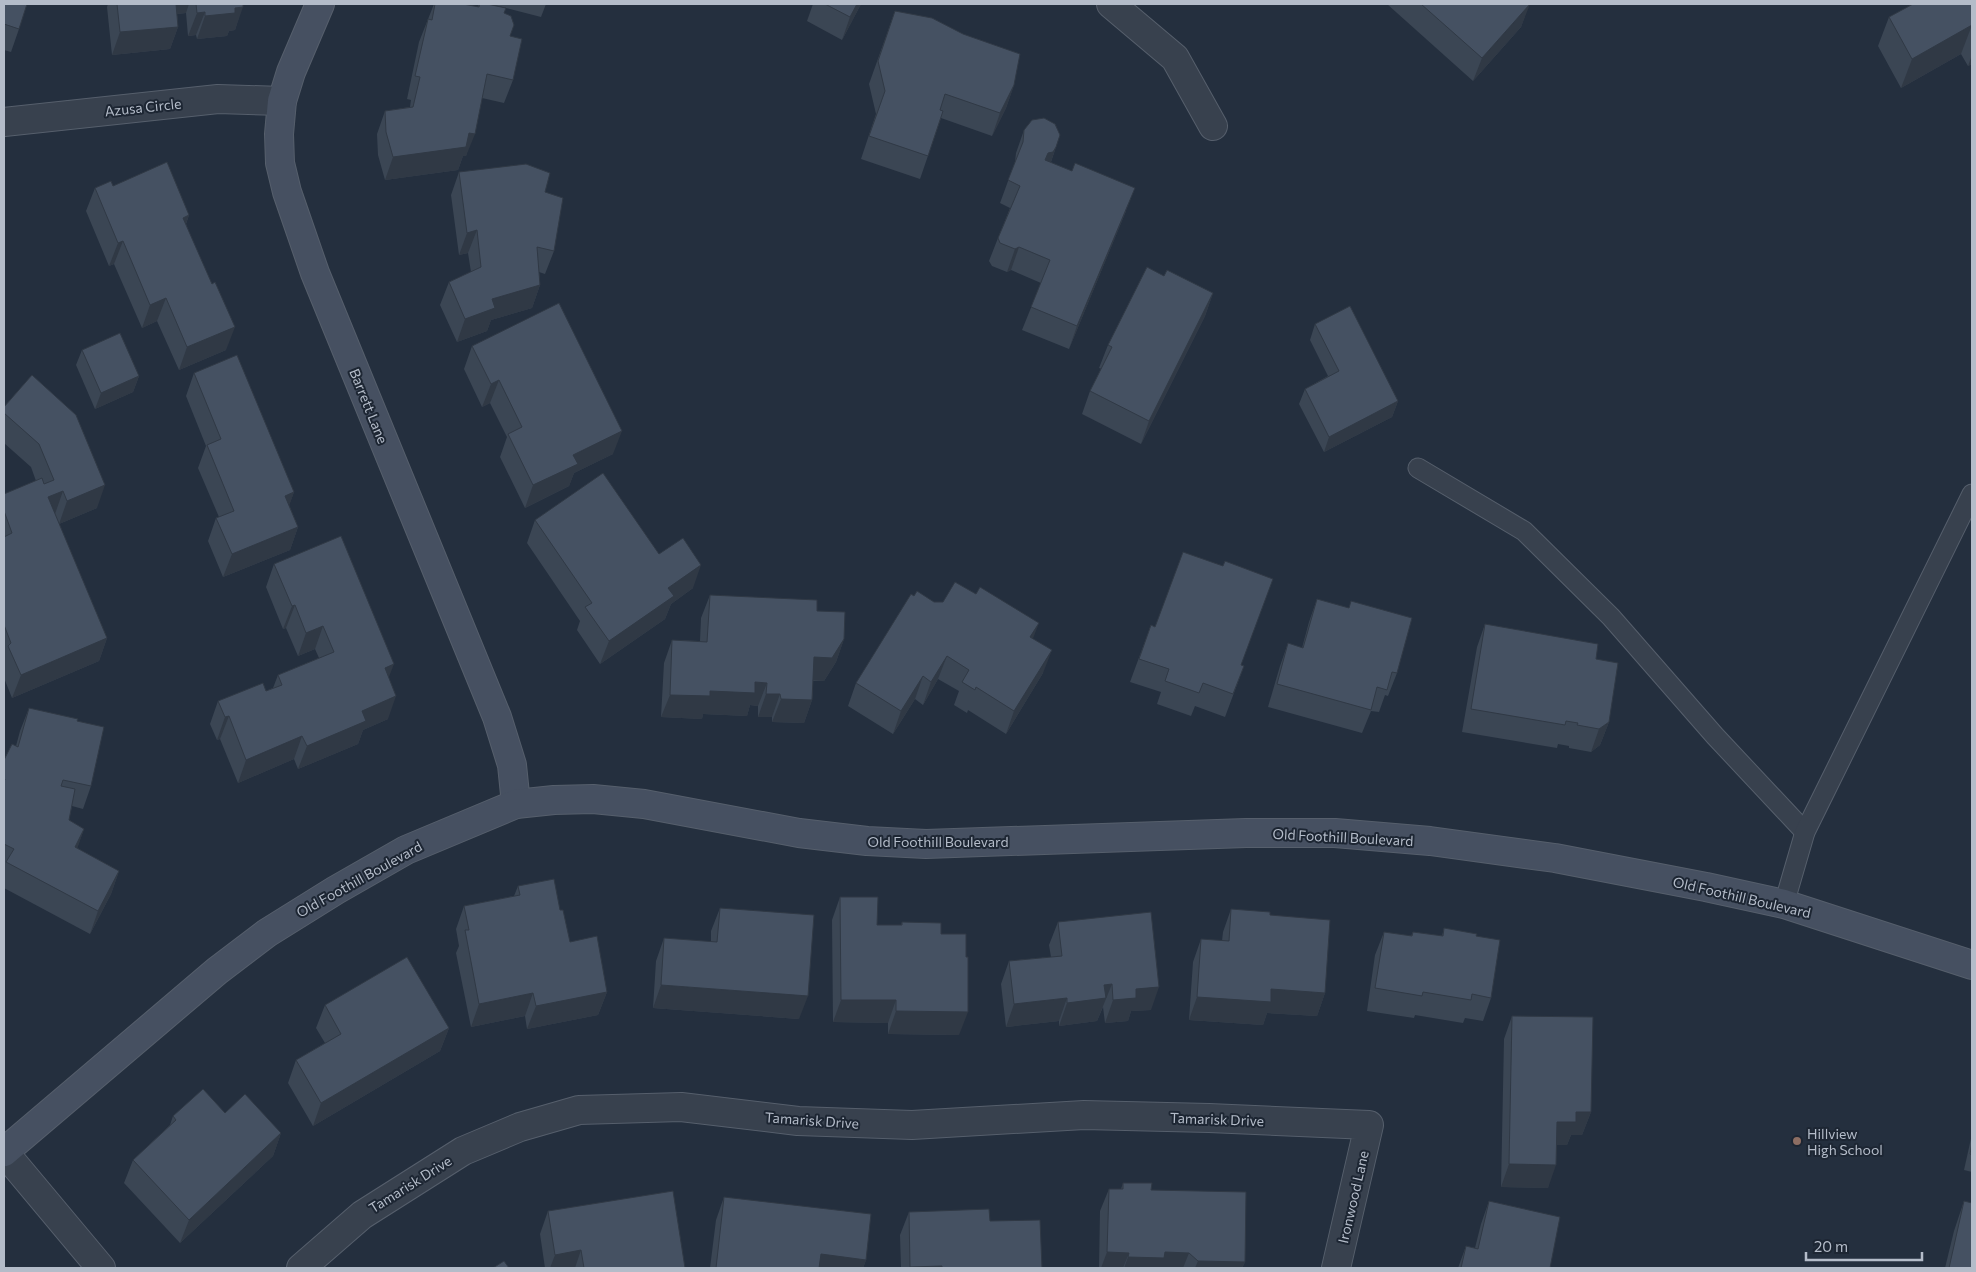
<svg xmlns="http://www.w3.org/2000/svg" width="1976" height="1272" font-family="Commissioner,sans-serif">
<style>
.lines{fill:none;stroke-linecap:round;stroke-linejoin:round}
.lane-casing{stroke:#565f6c;stroke-width:21}
.street-casing{stroke:#565f6c;stroke-width:30}
.secondary-casing{stroke:#565f6c;stroke-width:30}
.lane{stroke:#38414e;stroke-width:19}
.street{stroke:#38414e;stroke-width:28}
.secondary{stroke:#465061;stroke-width:28}
.wall{fill:#3b4654}
.shaded-wall{fill:#303945}
.building{fill:#455162;stroke:#303945}
.education-dot{fill:#8d6e63;stroke:#1d2633;stroke-width:2}
.labels{text-anchor:middle;dominant-baseline:central;stroke-width:4;stroke-linejoin:round;paint-order:stroke}
.street-label{font-size:14px;fill:#b4bcc9;stroke:#1d2633}
.poi-label{font-size:14px;fill:#b4bcc9;stroke:#1d2633;text-anchor:start}
</style>
<rect width="100%" height="100%" fill="#242f3e"/>
<g class="lines">
<!-- lane casing -->
<g class="lane-casing">
<g id="lane">
<path d="M1418 468 1524 531 1611 617 1715 736 1805 832"/>
<path d="M1784 904 1805 832 1972 494"/>
</g>
</g>
<!-- street casing -->
<g class="street-casing">
<g id="street">
<path d="M1111 4 1175 58 1213 126"/>
<path d="M4 122 218 99 282 101"/>
<path d="M4 1152 101 1268"/>
<path d="M301 1268 362 1215 463 1151 520 1127 579 1110 681 1107 798 1121 912 1125 1084 1115 1209 1118 1369 1125 1336 1268"/>
</g>
</g>
<!-- secondary casing -->
<g class="secondary-casing">
<g id="secondary">
<path d="M320 4 291 72 282 101 279 134 280 163 287 192 315 273 497 717 512 765 516 804"/>
<path d="M4 1152 217 971 267 933 336 890 406 850 516 804 554 800 593 799 644 804 799 833 867 841 926 844 1246 833H1335L1430 841 1555 858 1706 887 1784 904 1972 965"/>
</g>
</g>
<!-- lane -->
<use href="#lane" class="lane"/>
<!-- street -->
<use href="#street" class="street"/>
<!-- secondary -->
<use href="#secondary" class="secondary"/>
</g>
<!-- wall -->
<g class="wall">
<path d="M4 4 19 29 11 52 4 50Z"/>
<path d="M108 4H243L235 30 229 31 227 36 197 39 196 35 188 36 186 13 177 14 178 27 170 49 112 55 107 7Z"/>
<path d="M434 4H463L478 7 479 4 504 13 510 36 513 80 504 103 482 98 466 156H463L458 170 385 180 378 155 377 134 385 111 410 107 411 100 407 99 419 42Z"/>
<path d="M490 4H546L541 17Z"/>
<path d="M813 4H861L842 40 807 21Z"/>
<path d="M1387 4H1529L1521 27 1473 81Z"/>
<path d="M1972 4V64L1968 66 1961 54 1901 88 1878 46 1889 17Z"/>
<path d="M895 11 963 34 1014 85 1006 108 992 136 941 118 920 179 861 159 876 114 869 84Z"/>
<path d="M1024 130 1056 147 1051 162 1126 211 1069 349 1022 330 1041 283 1011 270 1007 272 992 266 989 261 998 238 1010 208 1000 203 1015 162 1016 153Z"/>
<path d="M459 172 545 192 554 251 545 274 539 272 540 285 532 308 491 320 487 331 457 342 440 305 449 282 471 272 468 253 459 255 451 195Z"/>
<path d="M113 186 189 215 186 224 226 350 179 370 157 321 142 328 114 264 109 266 86 211 95 188Z"/>
<path d="M1164 276 1213 293 1205 316 1141 444 1082 414 1090 391 1102 369 1099 368 1108 345Z"/>
<path d="M1315 324 1398 401 1392 417 1324 452 1299 404 1305 389 1328 376 1310 340Z"/>
<path d="M472 346 613 454 574 473 569 486 525 508 500 457 507 437 490 403 482 407 464 369Z"/>
<path d="M82 350 139 376 133 392 95 409 76 365Z"/>
<path d="M194 373 294 492 289 505 298 527 290 550 223 577 208 541 216 518 219 517 198 468 206 446 186 396Z"/>
<path d="M32 375 97 508 59 524 107 638 99 661 12 698 4 678V494L36 481 31 467 4 443V407Z"/>
<path d="M535 520 659 554 693 588 671 604 665 619 600 664 577 630 580 621 527 543Z"/>
<path d="M274 564 389 678 388 719 363 730 358 744 298 769 294 759 238 783 220 739 217 740 210 724 218 701 266 691 273 688 278 675 319 658 315 649 298 656 286 628 283 629 266 587Z"/>
<path d="M710 595 817 611 844 639 836 662 824 681H813L812 700 804 723 772 722V717H758V706L750 705 747 716 703 714 702 719 661 717 664 663 672 640 700 641 701 618Z"/>
<path d="M914 596 934 602 1033 639 1043 673 1006 734 968 710 967 713 954 705 959 691 938 679 923 705 915 699 893 734 848 706 856 683Z"/>
<path d="M1317 599 1397 673 1388 696 1385 695 1379 712 1371 711 1362 733 1268 707 1280 666 1288 643 1302 648 1309 622Z"/>
<path d="M1485 624 1596 659 1609 722 1600 745 1591 752 1569 748V746L1558 744 1557 748 1462 732 1477 647Z"/>
<path d="M1151 625 1244 666 1225 717 1195 706 1191 716 1157 704 1161 692 1130 682Z"/>
<path d="M29 708 77 721 91 786 83 809 72 806 69 820 84 829 77 848 119 871 111 894 90 934 4 888V760L16 746 20 731Z"/>
<path d="M518 886 560 910 570 942 607 992 598 1015 527 1029 525 1016 471 1027 456 953 459 946 456 929 464 906 514 896Z"/>
<path d="M840 897 877 925H901L902 922 941 934 959 1035 888 1034V1023L833 1022 832 920Z"/>
<path d="M720 908 799 1019 653 1008 656 961 664 938 711 942V931Z"/>
<path d="M1231 909 1270 915 1325 993 1317 1016 1267 1013 1263 1025 1189 1020 1193 962 1201 939 1222 941 1223 932Z"/>
<path d="M1058 922 1151 1010 1131 1011 1128 1021 1105 1023 1103 1007 1097 1021 1059 1026V1021L1006 1027 1001 984 1009 961 1051 957 1049 945Z"/>
<path d="M1444 928 1476 936 1491 998 1483 1021 1465 1018 1463 1023 1415 1015 1414 1018 1367 1011 1375 955 1384 932 1411 936 1413 932 1442 936Z"/>
<path d="M325 1005 449 1028 440 1051 313 1126 288 1083 296 1060 325 1043 316 1028Z"/>
<path d="M1512 1016 1591 1112 1582 1135H1571L1567 1145H1556L1548 1188 1501 1187 1504 1039Z"/>
<path d="M225 1113 281 1133 273 1156 180 1243 124 1183 133 1160 170 1125 173 1116Z"/>
<path d="M1972 1134V1172L1964 1170Z"/>
<path d="M1123 1183 1151 1190 1245 1262 1242 1268H1099L1100 1211 1109 1189H1121Z"/>
<path d="M724 1197 866 1260 863 1268H710L716 1220Z"/>
<path d="M1489 1201 1550 1268H1458L1466 1246 1475 1248 1481 1224Z"/>
<path d="M1964 1201 1972 1268H1945L1954 1231Z"/>
<path d="M548 1211 685 1268H545L540 1234Z"/>
<path d="M909 1212 990 1221 1042 1268H901L900 1235Z"/>
</g>
<!-- shaded-wall -->
<g class="shaded-wall">
<path d="M171 4H189L186 13 167 15Z"/>
<path d="M857 4H861L842 40 850 17Z"/>
<path d="M1530 4 1521 27 1473 81 1482 58Z"/>
<path d="M243 7 235 30 229 31 227 36 197 39 205 16 235 8Z"/>
<path d="M205 12 196 35 188 36 197 13Z"/>
<path d="M1972 25 1961 54 1901 88 1912 59Z"/>
<path d="M178 27 170 49 112 55 120 32Z"/>
<path d="M1972 55V64L1968 66Z"/>
<path d="M1014 85 1006 108 992 136 1000 113Z"/>
<path d="M469 133 475 134 466 156H463L458 170 385 180 393 157Z"/>
<path d="M1056 147 1048 170 1036 183 1048 153Z"/>
<path d="M1135 188 1126 211 1069 349 1077 326Z"/>
<path d="M189 215 181 238 183 218Z"/>
<path d="M477 230 468 253 459 255 467 233Z"/>
<path d="M123 241 114 264 109 266 118 243Z"/>
<path d="M1019 247 1011 270 1007 272 1015 249Z"/>
<path d="M540 285 532 308 491 320 487 331 457 342 465 319 492 299Z"/>
<path d="M1213 293 1205 316 1141 444 1149 421Z"/>
<path d="M166 298 157 321 142 328 150 305Z"/>
<path d="M235 327 226 350 179 370 187 347Z"/>
<path d="M139 376 133 392 95 409 101 393Z"/>
<path d="M499 380 490 403 482 407 491 384Z"/>
<path d="M1398 401 1392 417 1324 452 1329 437Z"/>
<path d="M622 431 613 454 574 473 569 486 525 508 533 485 573 455Z"/>
<path d="M105 485 97 508 59 524 67 501Z"/>
<path d="M63 491 55 514 48 497Z"/>
<path d="M294 492 286 515 285 496Z"/>
<path d="M298 527 290 550 223 577 232 554Z"/>
<path d="M701 565 693 588 671 604 665 619 600 664 609 641 668 588Z"/>
<path d="M295 605 286 628 283 629 292 606Z"/>
<path d="M1039 623 1030 646V637Z"/>
<path d="M323 626 315 649 298 656 306 633Z"/>
<path d="M107 638 99 661 12 698 21 675Z"/>
<path d="M844 639 836 662 824 681 806 680 814 657Z"/>
<path d="M1052 650 1043 673 1006 734 1014 711Z"/>
<path d="M947 656 938 679 923 705 931 682Z"/>
<path d="M394 664 385 687V668Z"/>
<path d="M923 676 915 699 893 734 901 711Z"/>
<path d="M755 682 767 683 758 706 750 705 747 716 703 714 702 719 661 717 670 695 710 691Z"/>
<path d="M766 694H780L772 717H758Z"/>
<path d="M396 696 388 719 363 730 358 744 298 769 307 746 362 711Z"/>
<path d="M781 699 812 700 804 723 772 722Z"/>
<path d="M229 716 220 739 217 740 225 717Z"/>
<path d="M1609 722 1600 745 1591 752 1599 729Z"/>
<path d="M302 736 294 759 238 783 246 760Z"/>
<path d="M84 829 76 852 75 847Z"/>
<path d="M119 871 111 894 90 934 98 911Z"/>
<path d="M1112 984 1097 1021 1059 1026 1067 1003 1104 985Z"/>
<path d="M661 985 808 996 799 1019 653 1008Z"/>
<path d="M1159 987 1151 1010 1131 1011 1128 1021 1105 1023 1113 1000 1136 989Z"/>
<path d="M1271 989 1325 993 1317 1016 1267 1013 1263 1025 1189 1020 1197 997Z"/>
<path d="M607 992 598 1015 527 1029 536 1006Z"/>
<path d="M533 993 525 1016 471 1027 479 1004Z"/>
<path d="M1067 998 1059 1021 1006 1027 1014 1004Z"/>
<path d="M841 1000H896L888 1023 833 1022Z"/>
<path d="M896 1011 968 1012 959 1035 888 1034Z"/>
<path d="M449 1028 440 1051 313 1126 321 1103Z"/>
<path d="M1576 1112H1591L1582 1135H1571L1567 1145H1548L1557 1122Z"/>
<path d="M281 1133 273 1156 180 1243 189 1220Z"/>
<path d="M1509 1164 1556 1165 1548 1188 1501 1187Z"/>
<path d="M581 1250 575 1268H550L555 1255Z"/>
<path d="M1107 1252 1129 1253 1123 1268H1101Z"/>
<path d="M1165 1252 1189 1253 1183 1268H1124L1128 1257Z"/>
<path d="M821 1254 866 1260 863 1268H815Z"/>
<path d="M1198 1261 1245 1262 1242 1268H1195Z"/>
<path d="M942 1266 941 1268H909L910 1267Z"/>
</g>
<!-- building -->
<g class="building">
<path d="M4 4H27L19 29 4 24Z"/>
<path d="M117 4H176L178 27 120 32Z"/>
<path d="M196 4H243V7L235 8V13L205 16V12L197 13Z"/>
<path d="M435 4H463L479 7 480 4H487L506 8 504 13 511 16 514 25 510 36 522 39 513 80 487 74 475 134 469 133 466 147 393 157 386 132 385 111 413 107 420 77 415 76 428 19 432 20Z"/>
<path d="M825 4H857L850 17Z"/>
<path d="M1421 4H1530L1482 58Z"/>
<path d="M1913 4H1972V26V25L1912 59 1889 17Z"/>
<path d="M895 11 932 18 963 34 1020 54 1014 85 1000 113 945 94 940 110 943 111 928 156 869 136 885 91 878 61Z"/>
<path d="M1044 118 1055 124 1060 135 1056 147 1053 152 1048 153 1045 160 1072 171 1075 163 1135 188 1077 326 1031 307 1050 260 1019 247 1015 249 1000 243 998 238 1020 186 1008 180 1023 142 1024 130 1032 120Z"/>
<path d="M167 162 189 215 183 218 212 284 215 282 235 327 187 347 166 298 150 305 123 241 118 243 95 188 111 181 113 186Z"/>
<path d="M526 164 550 173 545 192 563 198 554 251 537 247 540 285 492 299 495 308 465 319 449 282 481 267 477 230 467 233 459 172Z"/>
<path d="M1147 267 1164 276 1167 270 1213 293 1149 421 1090 391 1112 347 1108 345Z"/>
<path d="M559 303 622 431 573 455 578 464 533 485 508 434 522 427 499 380 491 384 472 346Z"/>
<path d="M1350 306 1398 401 1329 437 1305 389 1339 371 1315 324Z"/>
<path d="M120 333 139 376 101 393 82 350Z"/>
<path d="M237 355 294 492 285 496 298 527 232 554 216 518 234 511 207 445 221 439 194 373Z"/>
<path d="M32 375 76 415 105 485 67 501 63 491 48 497 107 638 21 675 8 646 11 643 4 625V537L12 533 4 511V494L42 478 44 484 54 480 39 444 4 413V407Z"/>
<path d="M603 473 659 554 683 538 701 565 668 588 674 596 609 641 585 607 592 603 535 520Z"/>
<path d="M341 536 394 664 385 668 396 696 362 711 366 721 307 746 302 736 246 760 229 716 225 717 218 701 263 683 266 691 282 685 278 675 334 652 323 626 306 633 295 605 292 606 274 564Z"/>
<path d="M1183 552 1223 566 1225 561 1273 579 1241 665 1244 666 1233 694 1203 683 1199 693 1165 681 1169 669 1139 659 1151 625 1155 627Z"/>
<path d="M955 582 976 594 980 587 1039 623 1030 637 1052 650 1014 711 976 687 975 690 962 682 969 670 947 656 931 682 923 676 901 711 856 683 911 594 914 596 917 591 934 602H943Z"/>
<path d="M710 595 817 600V611L845 612 844 639 832 658 814 657 812 700 781 699 780 694H766L767 683 755 682V693L710 691V696L670 695 672 640 707 642Z"/>
<path d="M1317 599 1349 608 1351 601 1412 618 1397 673 1392 672 1387 690 1377 687 1371 710 1277 684 1288 643 1303 648Z"/>
<path d="M1485 624 1598 644 1596 659 1618 663 1609 722 1599 729 1577 725 1578 723 1566 721 1565 725 1471 709Z"/>
<path d="M29 708 78 719 77 721 104 727 91 786 63 780 61 786 75 789 69 820 84 829 75 847 119 871 98 911 6 862 14 849 4 844V782L5 779 4 778V760L12 744 18 747Z"/>
<path d="M554 879 560 910H563L570 942 597 936 607 992 536 1006 533 993 479 1004 465 930H469L464 906 520 895 518 886Z"/>
<path d="M840 897H878L877 925H902V922L941 923V934H966V957H968V1012L896 1011V1000H841Z"/>
<path d="M720 908 814 915 808 996 661 985 664 938 717 942Z"/>
<path d="M1231 909 1270 912V915L1330 920 1325 993 1271 989V1002L1197 997 1201 939 1229 941Z"/>
<path d="M1151 912 1159 987 1136 989V998L1113 1000 1112 984 1104 985 1106 998 1067 1003V998L1014 1004 1009 961 1062 956 1058 922Z"/>
<path d="M1444 928 1477 934 1476 936 1500 940 1491 998 1472 994 1471 1000 1423 992 1422 996 1375 988 1384 932 1412 936 1413 932 1443 936Z"/>
<path d="M407 957 449 1028 321 1103 296 1060 341 1034 325 1005Z"/>
<path d="M1512 1016 1593 1017 1591 1112H1576V1122H1557L1556 1165 1509 1164Z"/>
<path d="M203 1089 225 1113 245 1094 281 1133 189 1220 133 1160 176 1120 173 1116Z"/>
<path d="M1972 1143V1155L1970 1154Z"/>
<path d="M1123 1183H1152L1151 1190 1246 1192 1245 1262 1198 1261 1189 1253 1165 1252 1164 1258 1128 1257 1129 1253 1107 1252 1109 1189H1123Z"/>
<path d="M673 1191 685 1268H584L581 1250 555 1255 548 1211Z"/>
<path d="M724 1197 871 1214 866 1260 821 1254 819 1268H716Z"/>
<path d="M1489 1201 1560 1217 1550 1268H1461L1466 1246 1478 1249Z"/>
<path d="M1964 1201 1972 1203V1268H1949Z"/>
<path d="M989 1209 990 1221 1040 1220 1042 1268H942V1266L910 1267 909 1212Z"/>
<path d="M504 1261 509 1268H493Z"/>
</g>
<!-- markers -->
<circle class="education-dot" cx="1797" cy="1141" r="5"/>
<g class="labels">
<!-- street labels -->
<g class="street-label">
<text transform="translate(143 107) rotate(-6)">Azusa Circle</text>
<text transform="translate(369 406) rotate(68)">Barrett Lane</text>
<text transform="translate(1343 837) rotate(3)">Old Foothill Boulevard</text>
<text x="938" y="841">Old Foothill Boulevard</text>
<text transform="translate(359 879) rotate(-29)">Old Foothill Boulevard</text>
<text transform="translate(1742 897) rotate(13)">Old Foothill Boulevard</text>
<text transform="translate(1217 1119) rotate(2)">Tamarisk Drive</text>
<text transform="translate(812 1120) rotate(4)">Tamarisk Drive</text>
<text transform="translate(410 1184) rotate(-32)">Tamarisk Drive</text>
<text transform="translate(1353 1197) rotate(-77)">Ironwood Lane</text>
</g>
<!-- poi labels -->
<g class="poi-label">
<text x="1807" y="1133">Hillview<tspan x="1807" dy="16">High School</tspan></text>
</g>
</g>
<!-- border -->
<rect width="1976" height="1272" fill="none" stroke="#b4bcc9" stroke-width="10"/>
<!-- scale -->
<path d="M1806 1252v8h116v-8" fill="none" stroke="#b4bcc9" stroke-width="2.5"/>
<text x="1814" y="1252" font-size="15" fill="#b4bcc9" stroke="#1d2633" stroke-width="4" paint-order="stroke">20 m</text>
</svg>
